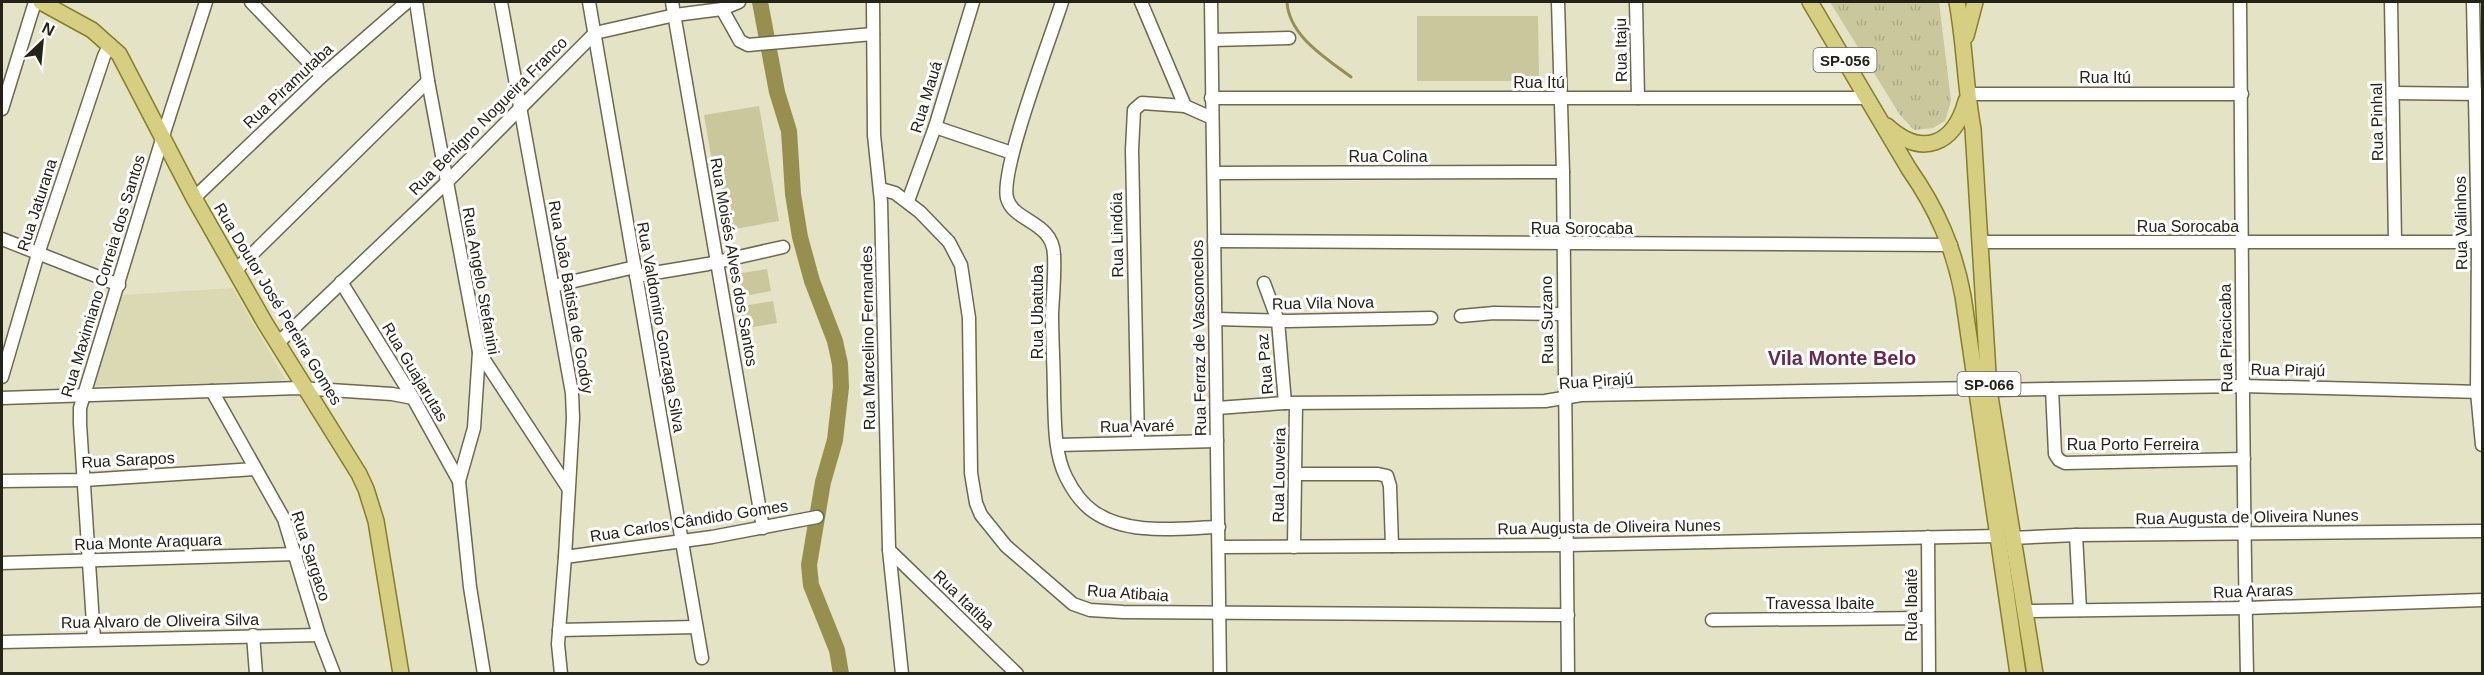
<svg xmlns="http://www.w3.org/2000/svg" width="2484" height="675" font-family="Helvetica,sans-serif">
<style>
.built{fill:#dbd8b4}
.grass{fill:url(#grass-tufts)}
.pitch{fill:#cac79d}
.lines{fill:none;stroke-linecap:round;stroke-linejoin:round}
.stream{stroke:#968f4d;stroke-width:3}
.river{stroke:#968f4d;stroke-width:16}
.minor-casing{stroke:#6b694f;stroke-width:15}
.major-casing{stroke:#867e27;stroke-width:18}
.minor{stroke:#fff;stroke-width:12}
.major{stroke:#d6cf82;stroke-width:15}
.labels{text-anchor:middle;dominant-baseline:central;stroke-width:6;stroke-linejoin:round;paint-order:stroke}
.shield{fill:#fff;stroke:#66655d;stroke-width:1.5}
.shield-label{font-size:15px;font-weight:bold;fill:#242318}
.street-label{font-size:16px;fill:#242318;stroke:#fff}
.quarter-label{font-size:20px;font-weight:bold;fill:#672b53;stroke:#fff}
</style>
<defs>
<pattern id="grass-tufts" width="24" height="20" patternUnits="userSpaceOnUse" patternTransform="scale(1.5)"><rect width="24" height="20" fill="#cac79d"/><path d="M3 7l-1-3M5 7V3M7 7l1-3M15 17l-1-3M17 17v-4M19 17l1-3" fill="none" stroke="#adab86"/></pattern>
</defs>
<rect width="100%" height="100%" fill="#e5e3c5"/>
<!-- built -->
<path class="built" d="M233 288 285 379 281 381 93 386 121 295Z"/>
<!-- grass -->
<path class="grass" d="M1830 2H1939L1951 101 1945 121 1933 128 1914 130 1900 115Z"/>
<!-- pitch -->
<g class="pitch">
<path d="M1417 16H1538L1539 81H1417Z"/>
<path d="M759 106 779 221 724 231 704 115Z"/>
<path d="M767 269 771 291 735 298 730 275Z"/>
<path d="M773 301 777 323 741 329 736 307Z"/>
</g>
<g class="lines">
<!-- stream -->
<path class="stream" d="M1287 2C1289 36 1326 58 1351 77"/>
<!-- river -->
<path class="river" d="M760 2 777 92 789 131 793 194 800 237 812 281 835 341 840 364 841 387 835 440 823 482 809 565 811 585 837 650 841 674"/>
<!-- minor casing -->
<g class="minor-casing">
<g id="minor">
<path d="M251 2 322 76"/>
<path d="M416 2 428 81 479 352 474 428 459 481 470 587 484 674"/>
<path d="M501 2 572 393 573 418 565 557 558 644 561 674"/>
<path d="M589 2 702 658"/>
<path d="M672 2 763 528"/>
<path d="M873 2 874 135 881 202 889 550 902 674"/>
<path d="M1062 2C1051 37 1000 169 1007 198 1013 222 1053 221 1054 255 1055 274 1053 294 1052 314 1052 341 1054 369 1054 396 1055 422 1054 453 1066 477 1072 489 1082 504 1094 512 1129 536 1179 528 1219 527"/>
<path d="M1141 2 1185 106"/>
<path d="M1211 2 1220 674"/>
<path d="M1558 2 1563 172 1568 674"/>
<path d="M1636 2 1638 98"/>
<path d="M2240 2C2242 225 2242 450 2247 674"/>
<path d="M2391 2 2395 241"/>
<path d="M2473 2 2478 242 2477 392 2482 445"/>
<path d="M722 9 740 41 748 45 873 34"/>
<path d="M1212 40 1289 38"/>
<path d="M2393 93 2482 94"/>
<path d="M1967 94H2242"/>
<path d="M1211 98H1867"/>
<path d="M2 109 35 2"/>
<path d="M935 127 1012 153"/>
<path d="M1214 173 1563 172"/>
<path d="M881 189 895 193 920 212 949 242 961 265 969 318 971 473 976 503 981 515 1006 546 1073 604 1090 610 1123 612 1568 615"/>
<path d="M194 198 322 76 407 2"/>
<path d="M908 201 935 127 973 2"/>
<path d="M2 239 119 285"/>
<path d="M1214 241 1951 245"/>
<path d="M1981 242H2482"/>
<path d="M236 270 428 81"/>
<path d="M636 276 708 264 783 247"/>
<path d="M341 282 413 398 459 481"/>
<path d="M1264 283 1278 321 1285 403"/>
<path d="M553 286 635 267"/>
<path d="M1461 316 1494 313 1564 314"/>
<path d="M1216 319 1288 321 1431 318"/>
<path d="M278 343 447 182 595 33 675 15 722 9 739 2"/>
<path d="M479 352 568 488"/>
<path d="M2 377 38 254 104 56 110 44"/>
<path d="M2052 389 2055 454 2059 460 2065 463 2244 459"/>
<path d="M1989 390 2243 386 2482 392"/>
<path d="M212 391 284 519 319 635 334 674"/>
<path d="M2 398 299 388 392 394 413 398"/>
<path d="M1217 408 1285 403 1545 401 1581 395 1976 388"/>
<path d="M1138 442 1132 150 1134 110 1142 103 1185 106 1212 118"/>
<path d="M1058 445 1217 441"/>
<path d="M1295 474H1378L1387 476 1390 486 1392 546"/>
<path d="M2 481 84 480 255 469"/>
<path d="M2076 535 2080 610"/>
<path d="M1928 537 1929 674"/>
<path d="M2012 538 2076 535 2482 531"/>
<path d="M1219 547 1568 545 1999 536"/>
<path d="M1294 547 1296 404"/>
<path d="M889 550 1017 674"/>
<path d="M565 557 712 537 817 517"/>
<path d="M2 563 296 554"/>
<path d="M2025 611 2246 608 2482 600"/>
<path d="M1712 620 1928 618"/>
<path d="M559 630 696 627"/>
<path d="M253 635 256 674"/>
<path d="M94 639 80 424V408L163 136 206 2"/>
<path d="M2 642 319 635"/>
</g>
</g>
<!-- major casing -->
<g class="major-casing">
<g id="major">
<path d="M41 2 92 30 119 54 194 198 265 323 359 474 366 489 376 521 401 674"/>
<path d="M1810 2 1909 169C1937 209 1954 248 1963 296L2018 674"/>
<path d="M1957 2C1965 44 1965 87 1973 129L1989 390 2035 674"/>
<path d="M1966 36 1975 2"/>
<path d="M1887 126C1922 158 1954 145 1966 101"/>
</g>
</g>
<!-- minor -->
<use href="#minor" class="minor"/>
<!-- major -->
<use href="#major" class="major"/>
</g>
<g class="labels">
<!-- shield labels -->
<g class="shield">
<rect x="1813.5" y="48" width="63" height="24" rx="4.5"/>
<rect x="1957.5" y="372" width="63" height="24" rx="4.5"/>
</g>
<g class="shield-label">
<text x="1845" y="60">SP-056</text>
<text x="1989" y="384">SP-066</text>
</g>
<!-- street labels -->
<g class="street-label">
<text transform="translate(1621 50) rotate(-91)">Rua Itaju</text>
<text x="2105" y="77">Rua Itú</text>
<text x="1539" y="82">Rua Itú</text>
<text transform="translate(288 86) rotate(-43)">Rua Piramutaba</text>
<text transform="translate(926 97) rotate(-73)">Rua Mauá</text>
<text transform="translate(488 116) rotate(-45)">Rua Benigno Nogueira Franco</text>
<text transform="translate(2377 122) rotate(-91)">Rua Pinhal</text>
<text x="1388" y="156">Rua Colina</text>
<text transform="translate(37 205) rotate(-72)">Rua Jaturana</text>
<text transform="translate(2461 223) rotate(-91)">Rua Valinhos</text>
<text x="2188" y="226">Rua Sorocaba</text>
<text x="1582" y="228">Rua Sorocaba</text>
<text transform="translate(1117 235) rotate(-91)">Rua Lindóia</text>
<text transform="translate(734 262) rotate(80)">Rua Moisés Alves dos Santos</text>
<text transform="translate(103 276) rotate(-73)">Rua Maximiano Correia dos Santos</text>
<text transform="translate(481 281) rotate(80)">Rua Angelo Stefanini</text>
<text transform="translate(571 297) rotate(80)">Rua João Batista de Godóy</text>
<text transform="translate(1323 303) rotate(-1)">Rua Vila Nova</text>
<text transform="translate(278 304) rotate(59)">Rua Doutor José Pereira Gomes</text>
<text transform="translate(1037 312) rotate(-90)">Rua Ubatuba</text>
<text transform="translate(1547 320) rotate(-91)">Rua Suzano</text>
<text transform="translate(661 327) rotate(80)">Rua Valdomiro Gonzaga Silva</text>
<text transform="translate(868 338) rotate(-91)">Rua Marcelino Fernandes</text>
<text transform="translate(1199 338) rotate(-91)">Rua Ferraz de Vasconcelos</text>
<text transform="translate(2226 338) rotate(-91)">Rua Piracicaba</text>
<text transform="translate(1265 364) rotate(-95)">Rua Paz</text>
<text transform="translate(2288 370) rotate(1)">Rua Pirajú</text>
<text transform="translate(415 372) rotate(59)">Rua Guajarutas</text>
<text transform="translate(1596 381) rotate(-4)">Rua Pirajú</text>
<text transform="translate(1137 426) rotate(-1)">Rua Avaré</text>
<text x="2133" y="444">Rua Porto Ferreira</text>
<text transform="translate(128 460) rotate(-3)">Rua Sarapos</text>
<text transform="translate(1279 475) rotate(-89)">Rua Louveira</text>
<text transform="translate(2247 517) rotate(-1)">Rua Augusta de Oliveira Nunes</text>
<text transform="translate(689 521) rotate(-9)">Rua Carlos Cândido Gomes</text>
<text transform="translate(1609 527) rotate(-1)">Rua Augusta de Oliveira Nunes</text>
<text transform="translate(148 542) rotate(-2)">Rua Monte Araquara</text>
<text transform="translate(311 556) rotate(72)">Rua Sargaco</text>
<text transform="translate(2253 591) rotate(-2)">Rua Araras</text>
<text transform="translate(1128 593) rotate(4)">Rua Atibaia</text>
<text transform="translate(964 600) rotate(44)">Rua Itatiba</text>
<text x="1820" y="603">Travessa Ibaite</text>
<text transform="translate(1911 605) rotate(-90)">Rua Ibaité</text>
<text transform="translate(160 621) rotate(-1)">Rua Alvaro de Oliveira Silva</text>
</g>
<!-- quarter labels -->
<g class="quarter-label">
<text x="1842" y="358">Vila Monte Belo</text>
</g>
</g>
<!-- border -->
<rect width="2484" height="675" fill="none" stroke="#242318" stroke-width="6"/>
<!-- north arrow -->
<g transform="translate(42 42) rotate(26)" stroke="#ffffff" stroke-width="4.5" paint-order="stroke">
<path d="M0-4.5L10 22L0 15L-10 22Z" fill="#242318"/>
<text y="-9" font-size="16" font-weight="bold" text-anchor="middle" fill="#242318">N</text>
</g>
</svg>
